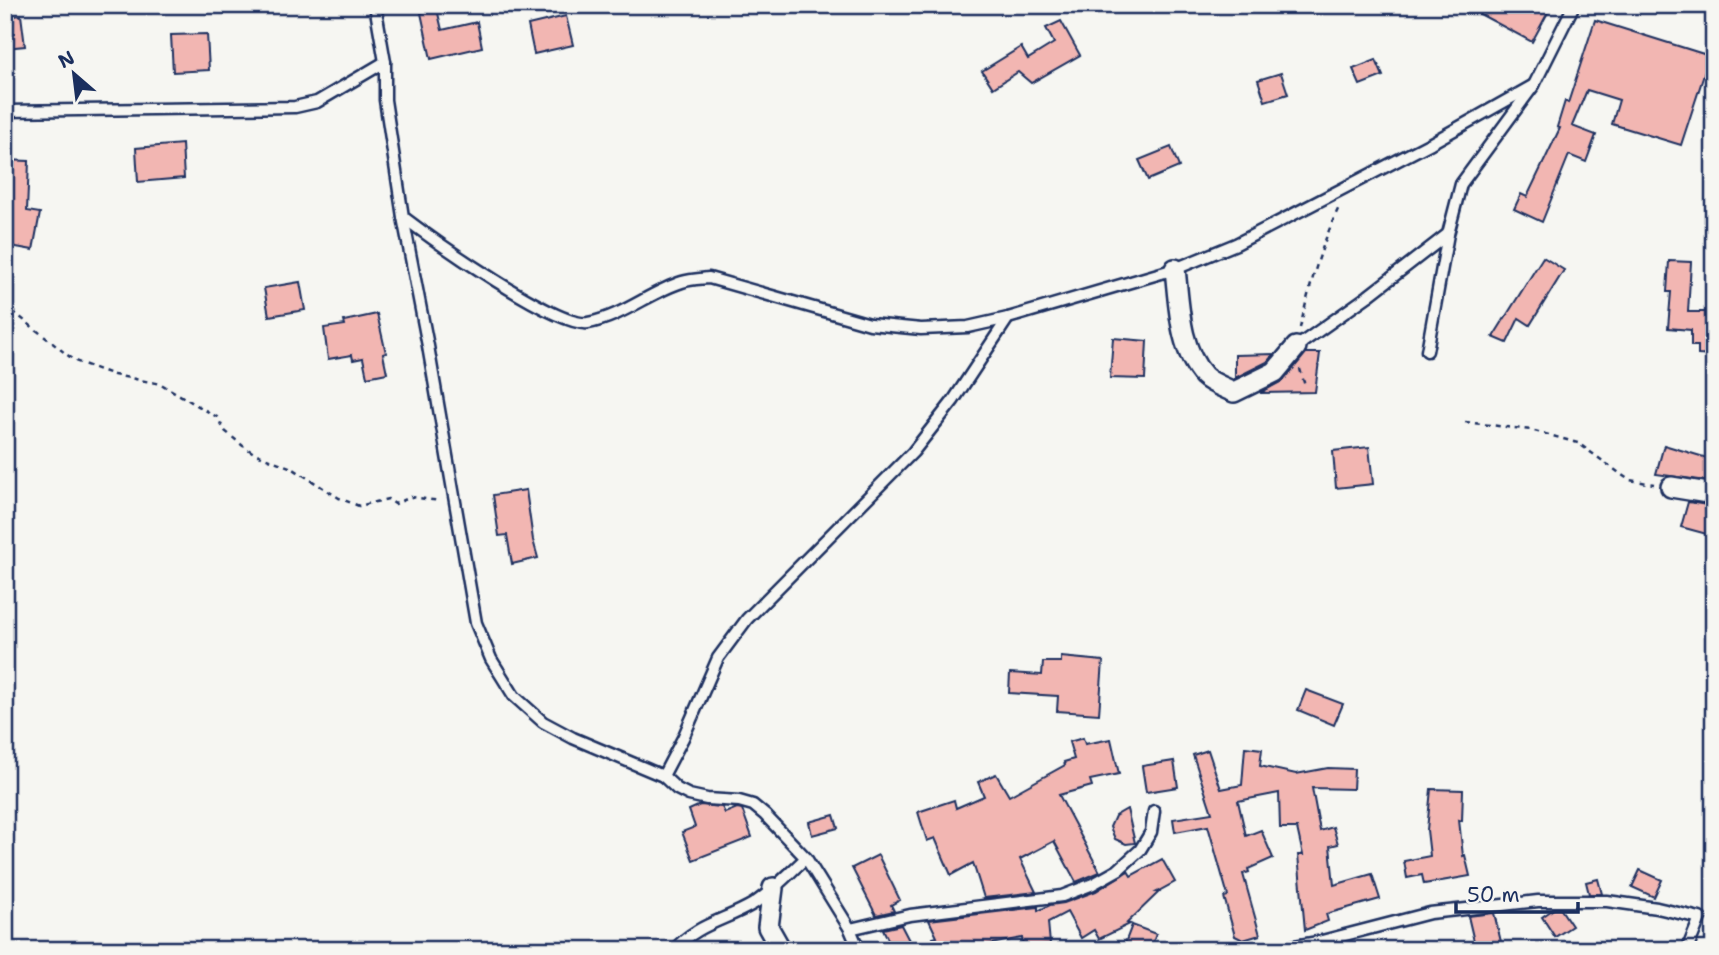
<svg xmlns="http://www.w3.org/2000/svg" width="1719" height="955" font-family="'Shantell Sans',sans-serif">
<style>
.building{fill:#f2b6b2;stroke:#1b2f5e;stroke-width:2}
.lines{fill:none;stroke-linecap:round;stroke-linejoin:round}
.lane-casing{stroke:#1b2f5e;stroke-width:15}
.street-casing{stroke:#1b2f5e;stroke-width:24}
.path{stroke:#1b2f5e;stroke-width:2.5;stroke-dasharray:5 5;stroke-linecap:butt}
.lane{stroke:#f6f6f2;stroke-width:10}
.street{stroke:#f6f6f2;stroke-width:19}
</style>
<rect width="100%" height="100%" fill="#f6f6f2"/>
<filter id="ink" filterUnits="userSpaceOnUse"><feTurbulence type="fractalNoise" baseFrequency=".0143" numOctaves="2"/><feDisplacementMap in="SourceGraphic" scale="14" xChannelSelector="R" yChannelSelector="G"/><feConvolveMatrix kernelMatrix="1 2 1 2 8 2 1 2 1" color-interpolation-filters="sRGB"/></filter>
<g filter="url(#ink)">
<!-- building -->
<g class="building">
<path d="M1463 5H1552L1532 42Z"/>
<path d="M437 9 442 30 477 22 482 47 431 59 421 13Z"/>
<path d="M21 15 25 46 5 48V17Z"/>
<path d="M566 16 573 45 534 54 528 25Z"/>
<path d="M1595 20 1710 56 1681 145 1612 124 1619 100 1587 90 1572 126 1596 135 1586 162 1569 155 1542 222 1514 209 1521 194 1527 197 1560 128 1557 127 1565 101 1568 103Z"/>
<path d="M1061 21 1080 55 1031 83 1018 72 993 88 982 71 1021 47 1028 59 1054 43 1046 28Z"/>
<path d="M207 34 209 70 173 72 171 35Z"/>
<path d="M1376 60 1383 76 1360 85 1353 69Z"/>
<path d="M1281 73 1288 94 1265 101 1258 80Z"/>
<path d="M182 144 184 178 138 182 136 148Z"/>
<path d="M1171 147 1179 167 1148 180 1139 160Z"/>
<path d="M5 160 29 161 27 211 40 213 33 250 5 245V211L9 191H5Z"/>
<path d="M1543 257 1564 270 1530 325 1519 318 1507 343 1493 337Z"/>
<path d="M1669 261 1691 262 1688 312H1714V356L1698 355V346H1691V330L1668 328 1671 292H1667Z"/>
<path d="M300 282 305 310 269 316 264 288Z"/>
<path d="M377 314 386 353 383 354 387 373 367 377 363 358 353 360 352 355 328 359 324 328 345 325 344 321Z"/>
<path d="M1113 338 1147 341 1145 379 1110 378Z"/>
<path d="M1306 353H1320L1315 392 1260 393 1284 380Z"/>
<path d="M1274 354 1267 362 1235 378V355Z"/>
<path d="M1664 445 1714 460V482L1656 474Z"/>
<path d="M1369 447 1373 484 1336 488 1333 451Z"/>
<path d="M526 490 533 540 538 558 512 564 507 535 499 536 493 495Z"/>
<path d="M1688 502 1714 506V536L1681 527Z"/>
<path d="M1061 657 1103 661 1099 714 1057 711 1058 696 1009 693 1010 673 1042 675 1043 662H1061Z"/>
<path d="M1306 690 1343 704 1334 725 1298 710Z"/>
<path d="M1083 738 1085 744 1111 739 1119 774 1090 780 1092 786 1059 795 1100 872 1076 882 1054 841 1020 859 1036 892 984 898 973 863 951 875 935 838 927 841 918 812 954 800 956 808 984 796 978 782 996 774 1009 796 1065 765 1064 762 1074 759 1069 742Z"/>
<path d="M1245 747 1262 749 1260 766 1296 774 1328 768 1354 769 1353 789 1312 788 1320 831 1333 827 1338 844 1330 846 1334 885 1372 874 1380 899 1326 914 1328 921 1305 930 1298 855H1303L1297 828H1280L1279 793 1238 801 1246 836 1261 830 1273 858 1248 869 1249 872 1243 874 1260 935 1243 940 1235 936 1224 897 1228 896 1208 826 1175 832 1173 819 1212 813 1193 755 1208 750 1221 789 1242 785Z"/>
<path d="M1174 761 1178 787 1146 792 1142 766Z"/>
<path d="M1431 789 1463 790 1462 821 1459 820 1463 856 1465 855 1470 876 1424 884 1422 875 1407 878 1404 861 1430 856 1427 830Z"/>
<path d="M700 805 722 807 725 813 737 808 742 809 752 837 693 860 682 832 695 827 689 810Z"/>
<path d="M1127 809 1135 843 1126 844 1115 839 1110 827 1115 816Z"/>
<path d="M834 815 838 828 812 835 809 822Z"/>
<path d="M878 855 900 900 891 905 894 911 876 915 852 868Z"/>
<path d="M1162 859 1175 882 1157 892H1159L1127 923 1130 924 1099 939 1094 930 1081 938 1067 912 1048 922 1050 944 1023 947 1022 938 975 947 976 950H935L933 938 937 937 929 920 1038 907V911L1050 905 1064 903 1096 891 1128 871 1131 876Z"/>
<path d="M1640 870 1662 880 1654 897 1632 887Z"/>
<path d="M1598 879 1602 894H1589L1586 882Z"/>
<path d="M1555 908H1560L1572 926 1555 937 1542 917Z"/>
<path d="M1494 913 1503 950H1476L1468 916Z"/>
<path d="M901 925 914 950H893L883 929Z"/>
<path d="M1132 925 1156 934 1150 950H1135L1124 946Z"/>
</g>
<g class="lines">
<!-- lane casing -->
<g class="lane-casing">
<g id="lane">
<path d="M375 5 385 62V100L403 217 428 346 476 623 491 659 514 696 543 722 573 738 663 776 677 789 689 795 707 799 739 801 753 805 765 815 806 858 850 929 859 950"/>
<path d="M5 111 295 107 317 102 385 62"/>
<path d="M403 217C432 239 557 328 588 323 622 317 650 292 682 282 691 279 700 279 709 278L870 324 921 329 968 327 1008 318 1175 269 1236 244 1431 143 1534 85"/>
<path d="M1296 347 1368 296 1448 234 1461 184 1534 85 1574 5"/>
<path d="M1427 351 1448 234"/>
<path d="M663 776 683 738 718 658 747 619 913 452 953 401 1008 318"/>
<path d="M850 929 910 915 1062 896 1093 884 1118 870 1140 850 1151 832 1154 811"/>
<path d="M674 950C697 924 724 921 753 904 772 892 789 873 806 858"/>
<path d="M1271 950 1318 942 1430 913 1538 901H1607L1657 908 1700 918 1687 950"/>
</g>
</g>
<!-- street casing -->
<g class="street-casing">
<g id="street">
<path d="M1175 269C1179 303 1179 349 1204 376 1211 383 1225 388 1234 392L1275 372 1296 347"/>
<path d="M1671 487 1714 494"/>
<path d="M773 888 768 927 781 950"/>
</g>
</g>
<!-- path -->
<g class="path">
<path d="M5 305 75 361 114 375 161 384 217 417 225 431 243 446 254 453 292 468 339 498 359 506 388 499 395 504 411 497 440 501"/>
<path d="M1300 328C1310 285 1321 245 1340 205"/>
<path d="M1300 369 1305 386"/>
<path d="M1465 422 1531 430 1578 443 1629 480 1654 484"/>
</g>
<!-- lane -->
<use href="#lane" class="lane"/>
<!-- street -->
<use href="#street" class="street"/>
</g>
</g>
<!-- margin -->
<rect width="1719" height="955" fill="none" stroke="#f6f6f2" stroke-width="28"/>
<rect x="14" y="14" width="1691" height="927" fill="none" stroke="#1b2f5e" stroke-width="2.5" filter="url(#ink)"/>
<!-- north arrow -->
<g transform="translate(74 74) rotate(332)" stroke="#f6f6f2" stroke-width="5" paint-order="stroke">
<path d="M0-5L12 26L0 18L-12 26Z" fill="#1b2f5e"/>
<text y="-10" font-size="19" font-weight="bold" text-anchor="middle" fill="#1b2f5e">N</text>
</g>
<!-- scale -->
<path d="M1456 902v10h122v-10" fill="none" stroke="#1b2f5e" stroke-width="3.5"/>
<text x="1467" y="902" font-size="21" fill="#1b2f5e" stroke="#f6f6f2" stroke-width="5" paint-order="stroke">50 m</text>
</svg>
